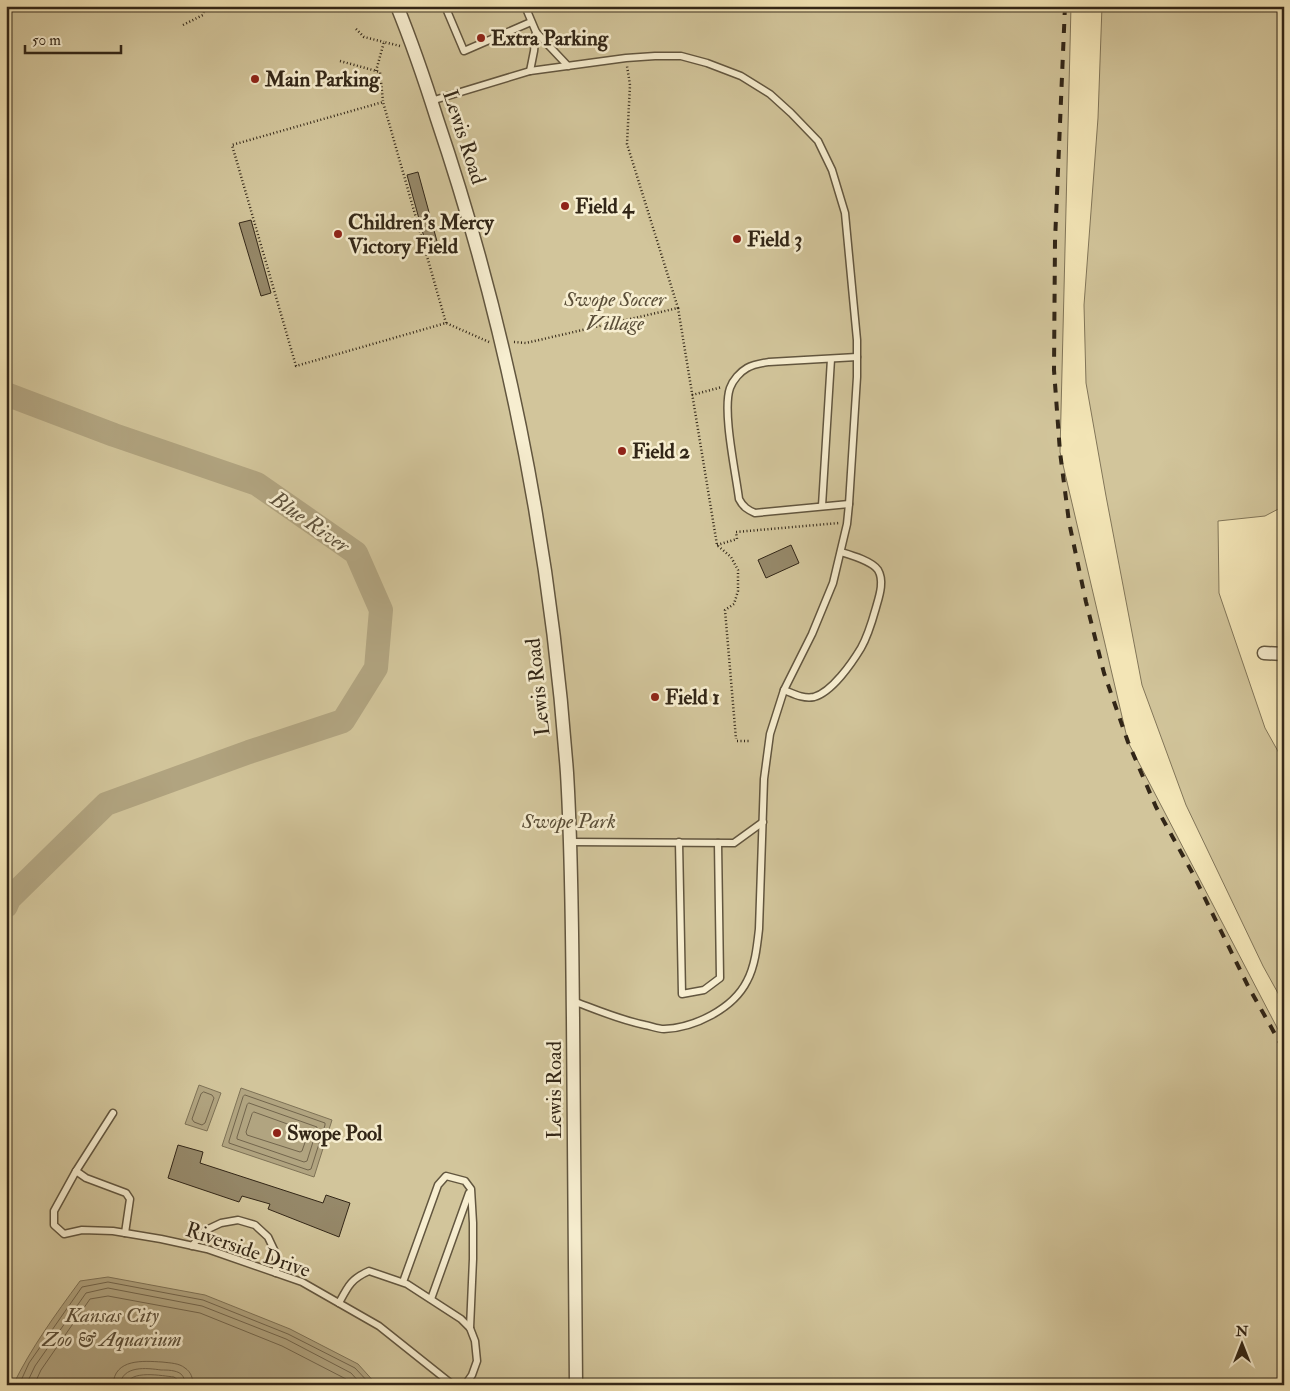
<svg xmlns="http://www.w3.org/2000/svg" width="1290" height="1391" font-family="'IM FELL Double Pica',serif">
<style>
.green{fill:#d2c59b;stroke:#827659}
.water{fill:#b1a480;stroke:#7e7256}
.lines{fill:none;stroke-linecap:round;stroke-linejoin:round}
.shore{stroke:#72654c;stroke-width:1}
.river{stroke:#b1a480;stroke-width:24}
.building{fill:#96896a;stroke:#322617}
.lane-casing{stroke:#62563f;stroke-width:9}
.street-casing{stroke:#62563f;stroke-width:15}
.path{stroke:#322617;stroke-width:2.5;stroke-dasharray:1 2.5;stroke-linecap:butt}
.lane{stroke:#f7eed0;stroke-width:6}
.street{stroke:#f7eed0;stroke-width:12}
.rail{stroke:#322617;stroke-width:4;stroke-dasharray:9 9;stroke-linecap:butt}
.poi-dot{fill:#8f2418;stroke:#f7eed0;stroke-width:2}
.labels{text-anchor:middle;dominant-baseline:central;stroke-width:5;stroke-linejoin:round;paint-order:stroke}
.poi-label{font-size:21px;font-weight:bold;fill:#322617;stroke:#f7eed0;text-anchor:start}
.street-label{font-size:21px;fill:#322617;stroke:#f7eed0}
.park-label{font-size:21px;font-style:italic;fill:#5a4e38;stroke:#f7eed0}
.water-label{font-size:22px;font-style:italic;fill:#5e523c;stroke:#f7eed0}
</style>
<rect width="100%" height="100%" fill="#f3e5b6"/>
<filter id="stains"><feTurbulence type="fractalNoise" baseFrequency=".004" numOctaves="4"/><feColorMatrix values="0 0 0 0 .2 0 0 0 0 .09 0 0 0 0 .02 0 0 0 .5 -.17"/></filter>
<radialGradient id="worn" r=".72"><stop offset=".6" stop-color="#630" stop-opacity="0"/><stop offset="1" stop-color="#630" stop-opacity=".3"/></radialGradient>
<!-- green -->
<g class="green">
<path d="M6 6H1071L1060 452 1128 742 1284 1041V1385H6Z"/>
<path d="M1102 6H1284V506L1265 516 1218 521 1219 593 1265 728 1284 762V1004L1263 966 1186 805 1142 685 1106 496 1086 383 1084 305 1098 118Z"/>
</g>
<!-- water -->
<g class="water">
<path d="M199 1085 221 1093 207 1131 185 1124Z"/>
<path d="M241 1088 332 1120 314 1177 222 1146Z"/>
<path d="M108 1277 205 1295 290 1329 358 1364 377 1385H182L178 1383 143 1379 124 1385H13C31 1348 55 1315 80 1281Z"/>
</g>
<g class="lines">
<!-- shore -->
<g class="shore">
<path d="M204 1092 212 1095 214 1098 205 1123 202 1125 194 1122 192 1119 201 1094Z"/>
<path d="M245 1095 325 1123V1125L311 1169 308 1170 229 1143V1141L243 1097Z"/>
<path d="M249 1103 317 1127V1129L307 1161 304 1162 237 1139V1137L247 1105Z"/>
<path d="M254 1112 307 1131 308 1134 302 1151 300 1152 247 1135 246 1132 252 1114Z"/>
<path d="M19 1385 29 1363 82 1287 108 1282 203 1300 288 1334 355 1368 371 1385"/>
<path d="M26 1385 35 1366 86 1293 108 1288 202 1306 286 1339 351 1373 362 1385"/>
<path d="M34 1385 41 1370 90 1299 108 1296 200 1313 282 1346 346 1379 352 1385"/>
<path d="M113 1385C114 1358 144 1361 162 1362 170 1363 179 1363 185 1368 191 1372 193 1378 193 1385"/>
<path d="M120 1385C122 1365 147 1368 161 1370 167 1370 176 1370 181 1374 184 1377 185 1380 185 1385"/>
<path d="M127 1385C129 1369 163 1376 174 1377L178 1380 179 1385"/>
</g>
<!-- river -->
<path class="river" d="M6 394 114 435 257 484 356 553 381 610 376 668 343 721 249 752 106 804 9 899 6 906"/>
</g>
<!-- building -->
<g class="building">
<path d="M418 172 438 245 427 248 407 175Z"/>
<path d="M251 220 271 293 261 296 239 223Z"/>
<path d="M791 545 799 563 766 578 758 560Z"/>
<path d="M178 1145 203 1152 200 1163 323 1203 326 1195 350 1203 339 1237 268 1209 270 1204 242 1196 239 1202 168 1178Z"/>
</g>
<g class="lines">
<!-- lane casing -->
<g class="lane-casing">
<g id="lane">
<path d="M445 6 464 51 531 22"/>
<path d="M525 6 536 32 568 66"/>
<path d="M530 71 534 51 536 32"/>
<path d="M431 101 530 71 626 58 655 56H681L707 63 741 76 770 94 791 113 818 141 832 170 845 213 857 340V377L849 504 847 524 833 583 812 634 784 690 770 734 764 779 759 929C757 947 755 966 747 981 733 1009 694 1028 664 1029 658 1029 651 1026 645 1025 620 1020 597 1010 573 1001"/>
<path d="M849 504 755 513C748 510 743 507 739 499 736 474 722 411 730 388 733 380 740 372 747 368 754 364 762 363 769 362L857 357"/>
<path d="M822 506 831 359"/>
<path d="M784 690C794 694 803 699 814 697 832 692 852 663 861 648 869 634 873 618 877 604 880 594 884 580 878 570 872 561 851 555 841 552"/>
<path d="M570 842 734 843 763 822"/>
<path d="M679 842 682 994 704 990 720 978 718 843"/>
<path d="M113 1113 76 1171 54 1211V1225L64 1234 82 1230 113 1231 161 1239 207 1249 302 1282 379 1326 453 1385"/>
<path d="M76 1171 86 1178 126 1193 130 1199 125 1233"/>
<path d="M192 1246 204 1231 221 1223 238 1220 255 1225 268 1237 276 1254V1273"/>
<path d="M403 1282 438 1185 446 1176 465 1181 471 1189 473 1223V1259L470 1328"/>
<path d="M431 1299 469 1193"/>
<path d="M339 1303C348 1286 351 1279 369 1271L407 1284 461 1319 470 1328 475 1341 477 1361 472 1375 465 1385"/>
</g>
</g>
<!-- street casing -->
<g class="street-casing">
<g id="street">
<path d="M397 6C412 43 425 81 437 119 508 329 551 552 567 773 572 855 572 937 573 1019 574 1141 575 1263 576 1385"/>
<path d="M1264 653 1284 654"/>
</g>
</g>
<!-- path -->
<g class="path">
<path d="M183 25 203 15 206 6"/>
<path d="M356 29 364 37 384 42"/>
<path d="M340 61 380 72 383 101"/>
<path d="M376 71 384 42 400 46"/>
<path d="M678 308 717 545 731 557 738 570V591L734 604 725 610 736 739"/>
<path d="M446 323 383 102 232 145 296 366 446 323 489 342"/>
<path d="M514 342 526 343 678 308 627 144 630 85 627 66"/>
<path d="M692 395 722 387"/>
<path d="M717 545 737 539 736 532 839 523"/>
<path d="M737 741H749"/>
</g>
<!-- lane -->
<use href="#lane" class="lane"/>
<!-- street -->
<use href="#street" class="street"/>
<!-- rail -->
<path class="rail" d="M1065 6 1055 241 1054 370 1060 452 1069 522 1086 602 1104 673 1128 742 1156 807 1193 874 1248 986 1284 1050"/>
</g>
<!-- markers -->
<g class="poi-dot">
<circle cx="481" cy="38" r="5"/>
<circle cx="255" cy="79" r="5"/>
<circle cx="565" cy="206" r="5"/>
<circle cx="338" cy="234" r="5"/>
<circle cx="737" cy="239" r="5"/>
<circle cx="622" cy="451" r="5"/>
<circle cx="655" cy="697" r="5"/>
<circle cx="277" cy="1133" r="5"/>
</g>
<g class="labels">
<!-- poi labels -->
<g class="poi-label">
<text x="491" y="38">Extra Parking</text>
<text x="265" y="79">Main Parking</text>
<text x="575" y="206">Field 4</text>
<text x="348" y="222">Children's Mercy<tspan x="348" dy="24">Victory Field</tspan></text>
<text x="747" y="239">Field 3</text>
<text x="632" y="451">Field 2</text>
<text x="665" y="697">Field 1</text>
<text x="287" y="1133">Swope Pool</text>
</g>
<!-- street labels -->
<g class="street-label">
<text transform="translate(464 137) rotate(72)">Lewis Road</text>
<text transform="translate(538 687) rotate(-96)">Lewis Road</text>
<text transform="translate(554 1090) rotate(-90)">Lewis Road</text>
<text transform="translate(248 1250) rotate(19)">Riverside Drive</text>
</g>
<!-- park labels -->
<g class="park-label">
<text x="615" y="299">Swope Soccer<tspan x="615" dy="24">Village</tspan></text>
<text x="569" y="821">Swope Park</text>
<text x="112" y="1315">Kansas City<tspan x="112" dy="24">Zoo &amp; Aquarium</tspan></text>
</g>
<!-- water labels -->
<g class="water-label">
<text transform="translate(310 522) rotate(35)">Blue River</text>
</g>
</g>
<!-- margin -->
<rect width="1290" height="1391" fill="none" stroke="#f3e5b6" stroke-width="25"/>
<rect x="8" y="8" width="1275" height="1376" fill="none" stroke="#322617" stroke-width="2.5"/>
<rect x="12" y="12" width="1265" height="1366" fill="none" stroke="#322617"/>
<!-- north arrow -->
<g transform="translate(1242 1344)" stroke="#f7eed0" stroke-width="4" paint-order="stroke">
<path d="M0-4L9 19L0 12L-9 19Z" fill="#322617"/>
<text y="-8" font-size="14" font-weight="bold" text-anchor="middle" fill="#322617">N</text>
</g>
<!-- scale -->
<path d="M25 45v8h96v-8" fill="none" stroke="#322617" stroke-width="2.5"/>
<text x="32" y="45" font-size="15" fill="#322617" stroke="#f7eed0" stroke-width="4" paint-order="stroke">50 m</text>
<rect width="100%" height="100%" filter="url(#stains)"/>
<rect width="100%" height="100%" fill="url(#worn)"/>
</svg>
